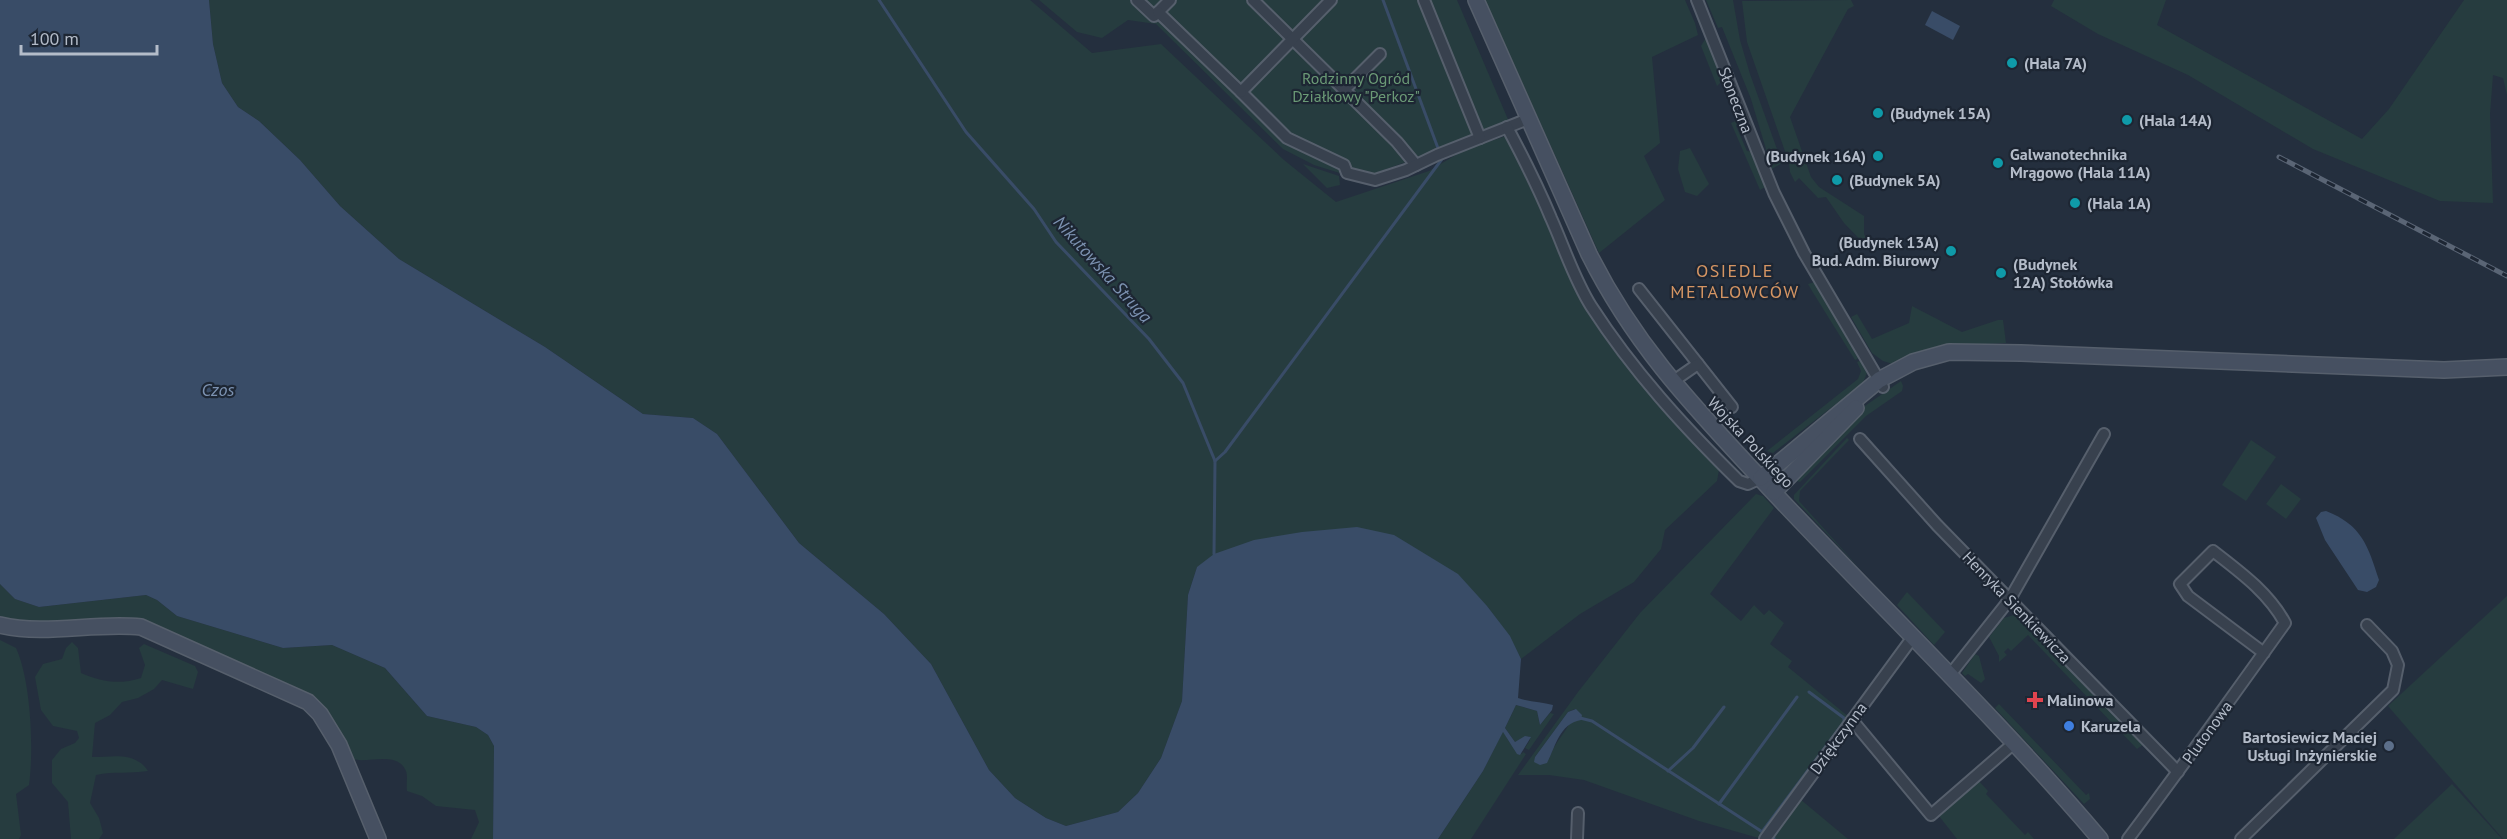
<svg xmlns="http://www.w3.org/2000/svg" width="2507" height="839" font-family="'PT Sans',sans-serif">
<style>
.green{fill:#263c3f;fill-rule:evenodd}
.water{fill:#394c67}
.lines{fill:none;stroke-linecap:round;stroke-linejoin:round}
.stream{stroke:#394c67;stroke-width:3}
.street-casing{stroke:#565f6c;stroke-width:14}
.secondary-casing{stroke:#565f6c;stroke-width:18}
.street{stroke:#38414e;stroke-width:10}
.secondary{stroke:#465061;stroke-width:15}
.rail-casing{stroke:#5a6575;stroke-width:5}
.rail{stroke:#1d2633;stroke-width:3;stroke-dasharray:9;stroke-linecap:butt}
.culture-dot{fill:#0f9aa8;stroke:#1d2633;stroke-width:2}
.health-dot{fill:#e0444e;stroke:#1d2633;stroke-width:2}
.shop-dot{fill:#3f7fe0;stroke:#1d2633;stroke-width:2}
.service-dot{fill:#5c6f8a;stroke:#1d2633;stroke-width:2}
.labels{text-anchor:middle;dominant-baseline:central;stroke-width:4.5;stroke-linejoin:round;paint-order:stroke}
.poi-label{font-size:16px;font-weight:bold;fill:#b4bcc9;stroke:#1d2633;text-anchor:start}
.park-label{font-size:16px;fill:#6b9a76;stroke:#1d2633}
.street-label{font-size:16px;fill:#b4bcc9;stroke:#1d2633}
.water-label{font-size:18px;font-style:italic;fill:#7c92b1;stroke:#1d2633}
.neighbourhood-label{font-size:18px;letter-spacing:1.5px;fill:#d59563;stroke:#1d2633}
</style>
<rect width="100%" height="100%" fill="#242f3e"/>
<!-- green -->
<g class="green">
<path d="M209 0H1030L1092 53 1161 44 1284 160 1336 202 1429 171 1464 150 1506 136 1589 309 1665 411 1719 470 1717 481 1665 530 1661 549 1634 582 1580 614 1521 659 1509 636 1487 606 1197 567 1188 595 1182 701 1161 758 1138 793 1118 812 1066 826 1046 818 1015 798 989 770 931 664 884 614 799 543 717 434 693 418 643 414 545 347 399 259 340 206 300 160 259 121 238 107 222 83 213 44Z"/>
<path d="M1039 0H1457L1510 124 1359 179 1314 165 1283 149 1156 24 1128 20 1102 38 1077 32Z"/>
<path d="M1485 0H1685L1695 23 1698 35 1652 57 1660 143 1644 156 1665 200 1599 253Z"/>
<path d="M1706 0H1733L1740 40 1750 74 1782 163 1772 169 1751 99 1722 27 1718 28Z"/>
<path d="M1851 0 1854 6 1848 9 1790 117 1811 177 1819 187 1864 216V234L1874 254 1844 223 1826 197 1818 198 1799 178 1795 182 1790 172 1789 163 1747 42 1742 1Z"/>
<path d="M2054 0H2166L2157 25 2362 139 2389 109 2464 0H2507V95L2503 78 2493 75 2490 114 2493 203 2440 201 2313 149 2188 75 2098 34 2051 6Z"/>
<path d="M1707 36 1724 79 1717 86 1701 46Z"/>
<path d="M1740 119 1736 126 1747 151 1753 152 1765 182V187L1760 190 1731 123Z"/>
<path d="M1690 148 1709 184 1697 196 1685 192 1678 169 1680 151Z"/>
<path d="M1303 164 1339 176 1340 185 1327 188Z"/>
<path d="M1818 281 1861 357 1855 360 1812 291 1808 284Z"/>
<path d="M1912 306 1962 332 1998 320H2003L2006 343 1949 346 1893 364 1883 361 1872 353 1851 317 1857 314 1872 339 1909 323Z"/>
<path d="M1862 360 1868 370 1863 383 1773 453 1767 451 1858 379 1861 371 1857 362Z"/>
<path d="M1901 381 1903 386 1902 391 1866 416 1800 482 1793 480 1862 408Z"/>
<path d="M1847 438 1849 440 1800 491 1799 501 1863 572 1794 499V495Z"/>
<path d="M2251 440 2276 457 2246 501 2222 485Z"/>
<path d="M2281 484 2301 499 2286 519 2266 504Z"/>
<path d="M1756 494 1763 496 1774 508 1710 594 1741 621 1754 605 1764 615 1769 610 1784 623 1770 644 1792 661 1788 667 1849 717 1762 839 1699 821 1584 780 1549 775H1518L1578 692 1640 613ZM1575 709C1572 727 1555 740 1549 759L1535 757 1568 712Z"/>
<path d="M0 584 15 599 39 607 146 595 157 600 177 616 283 648 332 645 385 668 427 716 476 727 488 735 494 746 493 839H471L479 822 475 810 436 806 422 796 407 791C406 785 408 776 406 771 397 750 368 764 352 759L335 724 325 710 158 627 20 624 0 616Z"/>
<path d="M1907 592 1945 632 1934 645 1897 605Z"/>
<path d="M2507 596V839H2503L2388 706Z"/>
<path d="M2014 615 2018 617 2020 616 2144 744 2137 749 2028 635 2011 651 2008 648 2004 652 2007 655 1999 662V656L1989 637 2004 618Z"/>
<path d="M0 640 16 648C31 681 34 749 29 785L16 794 21 835 19 839H0Z"/>
<path d="M72 642 78 648 81 673C102 682 119 685 141 678L145 665 139 648 144 644 195 666 198 672 193 689 162 680 154 689 138 698 122 702 110 715 95 723 92 757C113 757 135 751 148 771 130 774 114 771 96 775L90 803 99 818 103 833 99 839H71L68 802 52 783V760L61 749 75 743 79 738 77 731 53 726 41 710 35 677 43 664 62 659 66 648Z"/>
<path d="M1975 654 1979 656 1985 679 1981 683 1968 674 1965 676 1962 673Z"/>
<path d="M1999 704 2086 795 2089 793 2090 799 2084 804 1995 708Z"/>
<path d="M1516 705 1537 711 1540 725 1550 713 1554 714 1529 750 1525 748 1530 740 1529 736 1515 742 1505 728Z"/>
<path d="M1503 731 1510 743 1522 754 1523 752 1526 754 1471 839H1438L1483 771Z"/>
<path d="M1977 779 1988 791 1986 794 2025 835 2028 832 2034 839H1957L1939 816 1940 811Z"/>
<path d="M2452 784 2502 839H2394Z"/>
<path d="M1800 799 1848 839H1772Z"/>
</g>
<!-- water -->
<g class="water">
<path d="M0 0H209L213 44 222 83 238 107 259 121 300 160 340 206 399 259 545 347 643 414 693 418 717 434 799 543 884 614 931 664 989 770 1015 798 1046 818 1066 826 1118 812 1138 793 1161 758 1182 701 1188 595 1197 567 1214 554 1254 540 1302 532 1357 527 1394 535 1458 574 1487 606 1510 636 1521 659 1518 698C1530 702 1542 702 1553 705L1552 710 1540 725 1537 711 1516 705 1505 728 1515 742 1525 736 1531 737 1520 755 1517 754 1503 732 1483 771 1438 839H493L494 746 488 735 476 727 427 716 385 668 332 645 283 648 177 616 157 600 146 595 39 607 15 599 0 584Z"/>
<path d="M1932 11 1960 26 1953 40 1925 25Z"/>
<path d="M2326 511C2362 525 2368 546 2379 580L2376 587 2367 592 2358 590 2325 540 2316 518 2321 512Z"/>
<path d="M1576 709 1582 715 1581 720C1559 724 1556 746 1547 763L1540 765 1534 762 1535 757 1568 712Z"/>
</g>
<g class="lines">
<!-- stream -->
<g class="stream">
<path d="M879 0 966 132 1034 209 1056 242 1149 339 1183 383 1215 461 1214 554"/>
<path d="M1215 461 1225 452 1442 159 1383 0"/>
<path d="M1580 718 1592 721 1764 833"/>
<path d="M1668 771 1693 748 1724 707"/>
<path d="M1719 804 1797 697"/>
<path d="M1762 832 1844 722V718L1809 692"/>
<path d="M1774 838V839"/>
</g>
<!-- street casing -->
<g class="street-casing">
<g id="street">
<path d="M1137 0 1154 16 1170 0"/>
<path d="M1253 0 1397 142 1416 165"/>
<path d="M1331 0 1241 92 1287 138 1344 165 1347 173 1375 180 1406 170 1437 155 1528 119"/>
<path d="M1424 0 1480 138"/>
<path d="M1697 0 1774 193 1804 253 1883 387"/>
<path d="M1158 12 1241 92"/>
<path d="M1344 90 1380 54"/>
<path d="M1507 127C1523 157 1538 187 1551 218 1564 247 1574 279 1591 306 1633 371 1684 427 1739 481L1748 484 1761 478"/>
<path d="M1639 289 1732 407"/>
<path d="M1672 382 1698 364"/>
<path d="M1860 439 1937 525 2178 772"/>
<path d="M1949 676 2010 599 2104 434"/>
<path d="M1852 720 1931 815 2014 743"/>
<path d="M1577 839 1578 813"/>
<path d="M1765 839 1913 637"/>
<path d="M2128 839C2181 768 2233 696 2285 623 2268 592 2240 572 2213 551L2180 584 2188 596 2264 653"/>
<path d="M2241 839 2393 690 2398 665 2392 651 2367 625"/>
</g>
</g>
<!-- secondary casing -->
<g class="secondary-casing">
<g id="secondary">
<path d="M1476 0 1589 254C1638 352 1701 414 1774 493 1882 608 1997 718 2100 839"/>
<path d="M1761 478 1879 380 1913 362 1949 352 2021 353 2444 370 2507 367"/>
<path d="M1774 492 1856 408"/>
<path d="M0 625C46 636 94 622 141 627L308 702 320 714 339 745 378 839"/>
</g>
</g>
<!-- street -->
<use href="#street" class="street"/>
<!-- secondary -->
<use href="#secondary" class="secondary"/>
<!-- rail casing -->
<g class="rail-casing">
<path id="rail" d="M2279 157 2507 276"/>
</g>
<!-- rail -->
<use href="#rail" class="rail"/>
</g>
<!-- markers -->
<g class="culture-dot">
<circle cx="2012" cy="63" r="6"/>
<circle cx="1878" cy="113" r="6"/>
<circle cx="2127" cy="120" r="6"/>
<circle cx="1878" cy="156" r="6"/>
<circle cx="1998" cy="163" r="6"/>
<circle cx="1837" cy="180" r="6"/>
<circle cx="2075" cy="203" r="6"/>
<circle cx="1951" cy="251" r="6"/>
<circle cx="2001" cy="273" r="6"/>
</g>
<path class="health-dot" d="M2032 691h6v6h6v6h-6v6h-6v-6h-6v-6h6z"/>
<circle class="shop-dot" cx="2069" cy="726" r="6"/>
<circle class="service-dot" cx="2389" cy="746" r="6"/>
<g class="labels">
<!-- poi labels -->
<g class="poi-label">
<text x="2024" y="63">(Hala 7A)</text>
<text x="1890" y="113">(Budynek 15A)</text>
<text x="2139" y="120">(Hala 14A)</text>
<text x="2010" y="154">Galwanotechnika<tspan x="2010" dy="18">Mrągowo (Hala 11A)</tspan></text>
<text x="1866" y="156" text-anchor="end">(Budynek 16A)</text>
<text x="1849" y="180">(Budynek 5A)</text>
<text x="2087" y="203">(Hala 1A)</text>
<text x="1939" y="242" text-anchor="end">(Budynek 13A)<tspan x="1939" dy="18">Bud. Adm. Biurowy</tspan></text>
<text x="2013" y="264">(Budynek<tspan x="2013" dy="18">12A) Stołówka</tspan></text>
<text x="2047" y="700">Malinowa</text>
<text x="2081" y="726">Karuzela</text>
<text x="2377" y="737" text-anchor="end">Bartosiewicz Maciej<tspan x="2377" dy="18">Usługi Inżynierskie</tspan></text>
</g>
<!-- park labels -->
<g class="park-label">
<text x="1356" y="78">Rodzinny Ogród<tspan x="1356" dy="18">Działkowy "Perkoz"</tspan></text>
</g>
<!-- street labels -->
<g class="street-label">
<text transform="translate(1736 100) rotate(69)">Słoneczna</text>
<text transform="translate(1751 442) rotate(47)">Wojska Polskiego</text>
<text transform="translate(2017 607) rotate(46)">Henryka Sienkiewicza</text>
<text transform="translate(2207 732) rotate(-54)">Plutonowa</text>
<text transform="translate(1838 738) rotate(-54)">Dziękczynna</text>
</g>
<!-- water labels -->
<g class="water-label">
<text transform="translate(1103 269) rotate(48)">Nikutowska Struga</text>
<text x="218" y="389">Czos</text>
</g>
<!-- neighbourhood labels -->
<g class="neighbourhood-label">
<text x="1735" y="270">OSIEDLE<tspan x="1735" dy="21">METALOWCÓW</tspan></text>
</g>
</g>
<!-- scale -->
<path d="M21 45v9h136v-9" fill="none" stroke="#b4bcc9" stroke-width="3"/>
<text x="30" y="45" font-size="18" fill="#b4bcc9" stroke="#1d2633" stroke-width="4.5" paint-order="stroke">100 m</text>
</svg>
